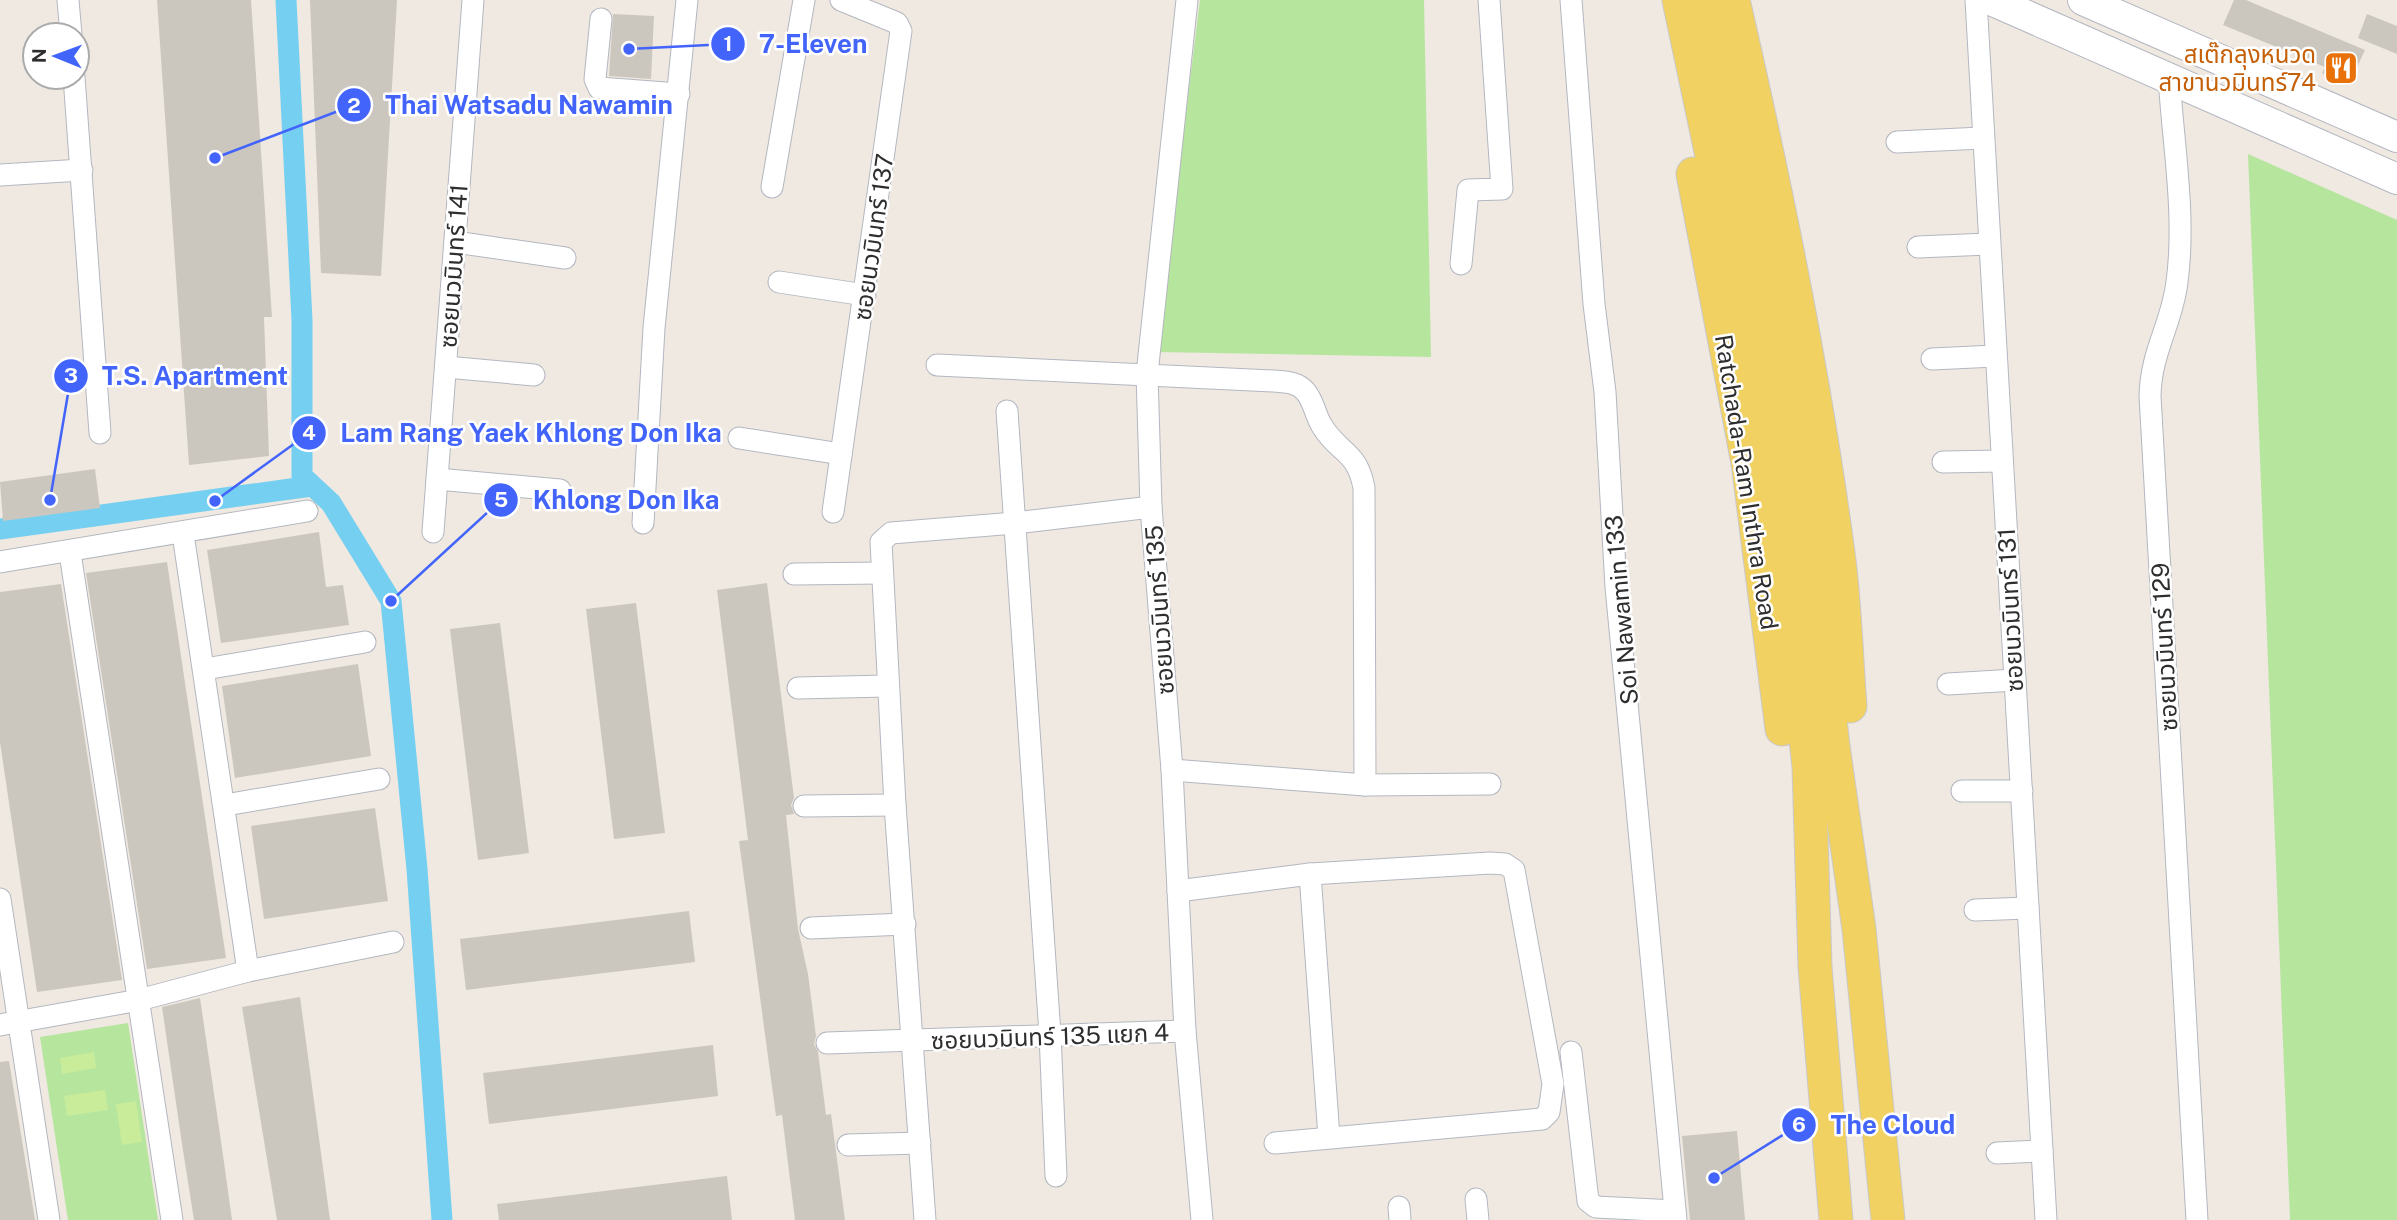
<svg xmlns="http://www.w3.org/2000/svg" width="2397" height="1220" font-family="'Public Sans','Noto Sans Thai',sans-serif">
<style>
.green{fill:#b6e59e}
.pitch{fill:#c9ec9a}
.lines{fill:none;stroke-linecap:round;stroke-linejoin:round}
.canal{stroke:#75cff0;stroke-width:21}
.building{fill:#cbc7bf}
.minor-casing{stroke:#b4b7c1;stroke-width:23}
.secondary-casing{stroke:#b4b7c1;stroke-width:32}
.primary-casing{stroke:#c9c9c9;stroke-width:35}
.minor{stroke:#fff;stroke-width:21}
.secondary{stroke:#fff;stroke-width:30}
.primary{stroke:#f2d163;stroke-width:33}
.labels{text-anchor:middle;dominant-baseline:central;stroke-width:5;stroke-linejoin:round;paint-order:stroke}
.food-label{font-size:24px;fill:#c56008;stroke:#fff;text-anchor:end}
.street-label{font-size:24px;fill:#2e2e2e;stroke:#fff}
.leader{fill:none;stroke:#4264fb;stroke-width:2.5}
.callout-dot{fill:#4264fb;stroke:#fff;stroke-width:2.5}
.mark-label{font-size:21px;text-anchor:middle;font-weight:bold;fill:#fff}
.callout-label{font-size:26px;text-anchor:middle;font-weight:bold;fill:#4264fb;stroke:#fff;stroke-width:5;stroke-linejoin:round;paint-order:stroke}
</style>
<rect width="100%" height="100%" fill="#efe9e1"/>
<!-- green -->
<g class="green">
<path d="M1200 0H1424L1431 357 1156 352Z"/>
<path d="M2248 154 2397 220V1220H2290Z"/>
<path d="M128 1023 158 1220H68L40 1037Z"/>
</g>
<!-- pitch -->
<g class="pitch">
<path d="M94 1052 96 1068 62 1074 60 1058Z"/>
<path d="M105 1090 108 1110 67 1116 64 1096Z"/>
<path d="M136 1101 142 1142 122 1145 116 1104Z"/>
</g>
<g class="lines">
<!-- canal -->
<g class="canal">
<path d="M286 0 302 320V476L331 503 391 601 417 869 442 1220"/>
<path d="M0 529 312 486"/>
</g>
</g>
<!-- building -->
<g class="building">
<path d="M157 0H251L272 317H264L269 456 189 465Z"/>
<path d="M310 0H397L381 276 321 273Z"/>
<path d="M2234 0H2246L2365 50 2349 85 2322 73 2325 67 2223 25Z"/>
<path d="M613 14 654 16 651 79 609 76Z"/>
<path d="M2367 14 2397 26V54L2358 38Z"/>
<path d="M95 469 100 508 3 521 0 482Z"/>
<path d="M319 532 326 587 343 585 349 625 221 643 207 550Z"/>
<path d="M167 562 226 958 147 969 86 573Z"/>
<path d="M767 583 794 798 791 805 794 814 786 815 798 929 808 974 816 1036 814 1044 818 1052 826 1115 831 1114 845 1220H795L782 1115 776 1116 739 841 748 840 717 590Z"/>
<path d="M61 584 122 980 37 992 0 742V592Z"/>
<path d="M636 603 665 833 614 839 586 609Z"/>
<path d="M500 623 529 853 478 860 450 629Z"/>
<path d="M358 664 371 756 235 778 222 686Z"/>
<path d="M375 808 388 901 264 919 251 826Z"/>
<path d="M689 911 695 962 466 990 460 939Z"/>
<path d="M300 997 330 1220H277L242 1007Z"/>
<path d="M200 998 222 1148 232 1220H194L182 1144 162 1007Z"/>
<path d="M713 1045 718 1096 489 1124 483 1073Z"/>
<path d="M9 1061 35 1220H0V1062Z"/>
<path d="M1737 1131 1745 1220H1690L1682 1136Z"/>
<path d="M727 1176 732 1220H499L497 1204Z"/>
</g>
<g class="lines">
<!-- minor casing -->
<g class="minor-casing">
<g id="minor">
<path d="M68 0 71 35"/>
<path d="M1187 0 1147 374 1151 507 1172 770 1185 1031 1202 1220"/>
<path d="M1571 0 1594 304 1605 392 1616 587 1676 1220"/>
<path d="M1976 0 2046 1220"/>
<path d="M601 19 595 79 599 88 679 94"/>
<path d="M74 77 100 433"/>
<path d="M2169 77C2173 144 2186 215 2177 282 2172 324 2151 351 2150 396L2197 1220"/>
<path d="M1897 142 1982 138"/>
<path d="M0 175 82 170"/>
<path d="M772 187 804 0"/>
<path d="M455 242 565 258"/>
<path d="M1918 247 1988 244"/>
<path d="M1461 264 1468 190 1502 189 1489 0"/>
<path d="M779 282 865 295"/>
<path d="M1932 359 1995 356"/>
<path d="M937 365 1274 381C1285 382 1297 382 1305 391 1314 401 1315 415 1322 426 1339 454 1357 450 1364 488L1365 785"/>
<path d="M446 367 534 375"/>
<path d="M1007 411 1050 1034 1056 1176"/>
<path d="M739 438 841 454"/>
<path d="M1943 462 2001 461"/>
<path d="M437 479 560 490"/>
<path d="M833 512 901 31 897 23 841 0"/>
<path d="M643 523 654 328 687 0"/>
<path d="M433 532 473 0"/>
<path d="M183 534 248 971"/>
<path d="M70 553 172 1220"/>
<path d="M0 562 307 511"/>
<path d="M794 574 882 573"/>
<path d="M205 669 365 642"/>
<path d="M1948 684 2015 680"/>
<path d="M798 688 887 686"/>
<path d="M1172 770 1365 785 1490 784"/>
<path d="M1962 791H2022"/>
<path d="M225 805 379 779"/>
<path d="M804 806 895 805"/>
<path d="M1310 874 1329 1137"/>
<path d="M1178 891 1310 874 1490 863 1505 864 1514 870 1553 1084 1549 1112 1542 1119 1531 1120 1275 1143"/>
<path d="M0 899 49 1220"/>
<path d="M1975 910 2028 908"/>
<path d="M811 928 905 924"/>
<path d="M0 1025 139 1000 248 971 393 942"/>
<path d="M827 1043 1185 1031"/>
<path d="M1571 1052 1588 1201 1596 1207 1675 1211"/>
<path d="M848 1145 920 1143"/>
<path d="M1997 1153 2042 1151"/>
<path d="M1476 1199 1478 1220"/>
<path d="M1399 1207 1400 1220"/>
<path d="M925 1220 895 805 881 542 891 533 1015 523 1151 507"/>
</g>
</g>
<!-- secondary casing -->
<g class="secondary-casing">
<g id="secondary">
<path d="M1991 0 2397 179"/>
<path d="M2083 0 2397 137"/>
</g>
</g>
<!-- primary casing -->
<g class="primary-casing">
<g id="primary">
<path d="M1679 0 1764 402 1785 546 1809 767 1815 967 1836 1220"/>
<path d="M1707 0 1772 301 1810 548 1833 746 1859 929 1888 1220"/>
<path d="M1733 0C1775 183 1813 367 1838 553 1845 603 1846 655 1850 706"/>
<path d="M1693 174 1748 463 1782 729"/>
</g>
</g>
<!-- minor -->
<use href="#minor" class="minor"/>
<!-- secondary -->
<use href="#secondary" class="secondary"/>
<!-- primary -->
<use href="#primary" class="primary"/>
</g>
<!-- icons -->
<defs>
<g id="restaurant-square" transform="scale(1.75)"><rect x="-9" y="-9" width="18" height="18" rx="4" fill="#e8710a" stroke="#fff"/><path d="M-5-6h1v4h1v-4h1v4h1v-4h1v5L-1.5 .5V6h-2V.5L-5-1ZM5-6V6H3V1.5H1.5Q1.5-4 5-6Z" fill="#fff"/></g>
</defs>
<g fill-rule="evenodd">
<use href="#restaurant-square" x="2341" y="68"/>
</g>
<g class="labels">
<!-- food labels -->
<g class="food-label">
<text x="2316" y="54">สเต๊กลุงหนวด<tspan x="2316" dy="28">สาขานวมินทร์74</tspan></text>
</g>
<!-- street labels -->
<g class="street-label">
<text transform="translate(873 237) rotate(-82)">ซอยนวมินทร์ 137</text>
<text transform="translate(453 266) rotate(-86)">ซอยนวมินทร์ 141</text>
<text transform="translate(1747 482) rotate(81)">Ratchada-Ram Inthra Road</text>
<text transform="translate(1159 610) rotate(-94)">ซอยนวมินทร์ 135</text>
<text transform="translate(1621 610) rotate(-95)">Soi Nawamin 133</text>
<text transform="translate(2010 610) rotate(-93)">ซอยนวมินทร์ 131</text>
<text transform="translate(2164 647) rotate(-93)">ซอยนวมินทร์ 129</text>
<text transform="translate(1050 1036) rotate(-2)">ซอยนวมินทร์ 135 แยก 4</text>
</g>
</g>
<!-- callouts -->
<path class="leader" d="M629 49L728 44M215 158L354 105M50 500L71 376M215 501L309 433M391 601L501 500M1714 1178L1799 1125"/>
<g class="callout-dot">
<circle cx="629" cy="49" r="7"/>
<circle cx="215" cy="158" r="7"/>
<circle cx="50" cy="500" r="7"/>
<circle cx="215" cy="501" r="7"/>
<circle cx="391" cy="601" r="7"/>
<circle cx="1714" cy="1178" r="7"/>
<circle cx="728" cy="44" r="18"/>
<circle cx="354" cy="105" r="18"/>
<circle cx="71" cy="376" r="18"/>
<circle cx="309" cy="433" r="18"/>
<circle cx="501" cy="500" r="18"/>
<circle cx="1799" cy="1125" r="18"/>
</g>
<g class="mark-label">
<text x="728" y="51">1</text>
<text x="354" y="113">2</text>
<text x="71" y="383">3</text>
<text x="309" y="440">4</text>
<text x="501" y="507">5</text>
<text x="1799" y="1132">6</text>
</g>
<g class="callout-label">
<text x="813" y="53">7-Eleven</text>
<text x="529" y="114">Thai Watsadu Nawamin</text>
<text x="195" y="385">T.S. Apartment</text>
<text x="531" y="442">Lam Rang Yaek Khlong Don Ika</text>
<text x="626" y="509">Khlong Don Ika</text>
<text x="1893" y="1134">The Cloud</text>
</g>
<!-- north arrow -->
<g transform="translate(56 56) rotate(271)"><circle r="33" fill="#ffffff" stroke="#ababab" stroke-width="2"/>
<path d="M0-5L12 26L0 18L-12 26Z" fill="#4264fb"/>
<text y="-10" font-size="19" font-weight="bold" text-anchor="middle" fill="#2e2e2e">N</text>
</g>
</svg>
